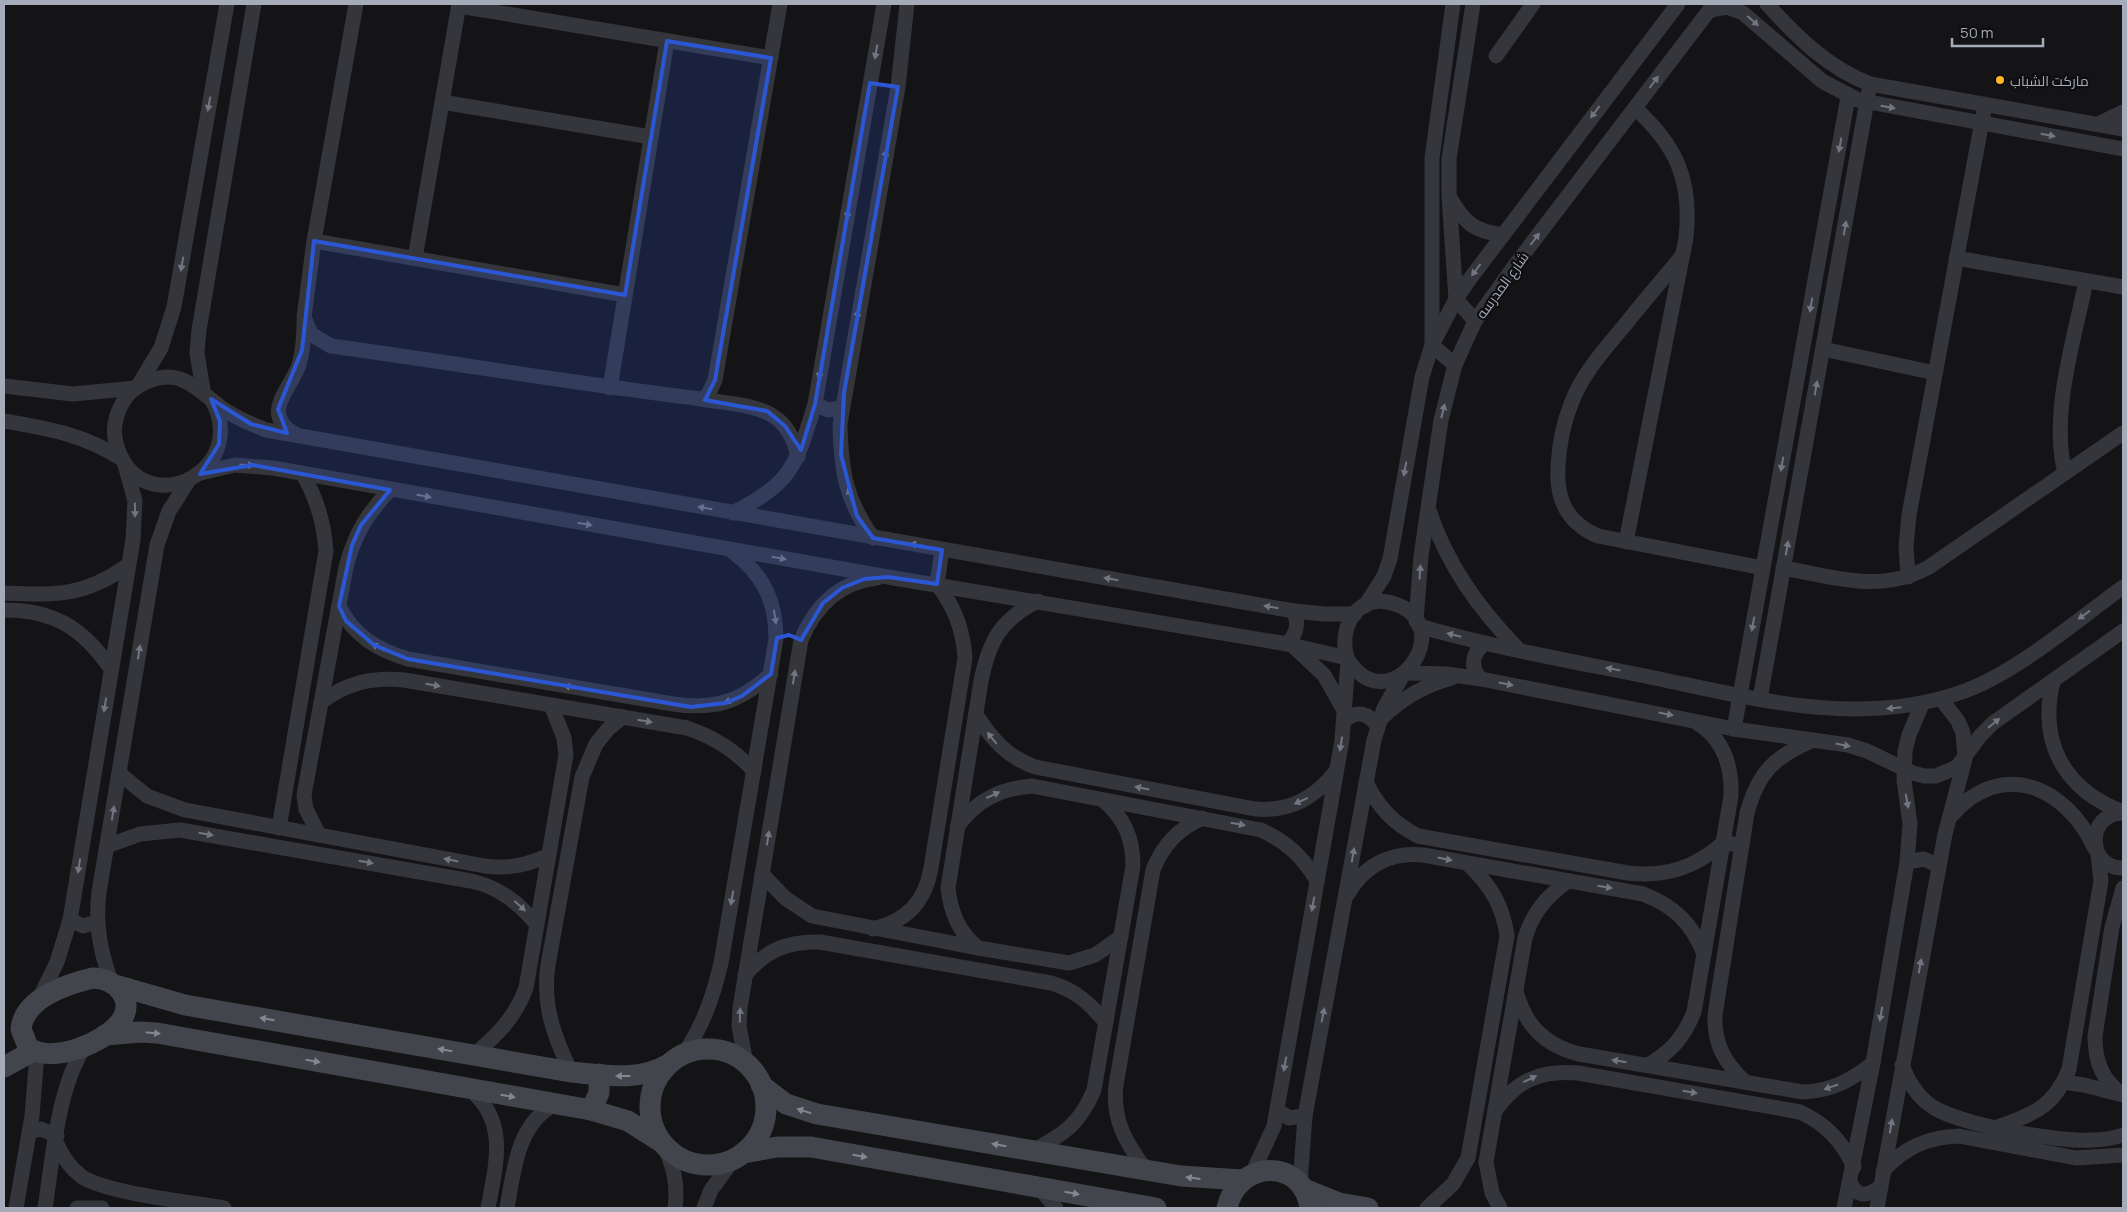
<svg xmlns="http://www.w3.org/2000/svg" width="2127" height="1212" font-family="Manrope,Cairo,sans-serif">
<style>
.lines{fill:none;stroke-linecap:round;stroke-linejoin:round}
.street{stroke:#35363c;stroke-width:15}
.secondary{stroke:#43454c;stroke-width:21}
.oneway{fill:#737680}
.oneway2{fill:#838792}
.marked{fill:#2b57d5;fill-opacity:0.2;stroke:#2b57d5;stroke-width:4;stroke-linejoin:round}
.poi-dot{fill:#ffb524;stroke:#0f0f11;stroke-width:2}
.labels{text-anchor:middle;dominant-baseline:central;stroke-width:4.5;stroke-linejoin:round;paint-order:stroke}
.poi-label{font-size:14px;fill:#a5abb8;stroke:#0f0f11;text-anchor:start}
.street-label{font-size:14px;fill:#a5abb8;stroke:#0f0f11}
</style>
<rect width="100%" height="100%" fill="#141416"/>
<g class="lines">
<!-- street -->
<g class="street">
<path d="M356 4 314 241 304 317 311 334 331 346C455 363 578 384 702 399L708 395 715 380 780 4"/>
<path d="M1453 4 1432 158V345L1455 365"/>
<path d="M1473 4 1449 159V196L1456 299 1475 321"/>
<path d="M1767 4C1797 37 1828 68 1870 84L2123 129"/>
<path d="M459 6 771 58"/>
<path d="M1710 10 1727 7 1743 13 1822 81 1858 100 2123 149"/>
<path d="M1496 56 1533 4"/>
<path d="M442 102 651 137"/>
<path d="M2098 124 2123 112"/>
<path d="M1450 198C1465 223 1473 231 1503 235"/>
<path d="M314 241 625 295"/>
<path d="M1682 256C1663 279 1643 302 1624 326 1604 350 1582 374 1571 404 1563 424 1559 446 1558 467 1556 500 1567 523 1598 536L1763 568"/>
<path d="M415 258 459 4"/>
<path d="M1956 258 2123 287"/>
<path d="M1823 349 1935 373"/>
<path d="M4 386 73 394 136 388"/>
<path d="M138 386 161 348 174 307 227 4"/>
<path d="M610 388 667 41"/>
<path d="M203 390 197 353 199 330 254 4"/>
<path d="M211 399C251 467 153 520 121 457 116 446 113 435 115 424 118 407 127 392 142 384 179 365 195 388 222 408 236 418 251 424 266 430L1294 611 1324 614H1355"/>
<path d="M702 399C747 407 787 403 798 457"/>
<path d="M815 404 828 410 842 408"/>
<path d="M4 421C49 429 83 434 122 459"/>
<path d="M295 434C260 414 290 390 299 365 303 351 304 337 304 322"/>
<path d="M201 473 235 465 273 468 888 577 1287 644 1347 658C1388 727 1464 624 1392 603 1357 593 1338 628 1347 658"/>
<path d="M2065 473C2050 413 2074 341 2086 281"/>
<path d="M1429 510C1447 565 1479 609 1519 650"/>
<path d="M733 513C793 482 796 465 815 404L884 4"/>
<path d="M873 538C845 499 841 470 840 424L898 87 907 4"/>
<path d="M1626 542 1686 238C1692 181 1677 146 1635 108"/>
<path d="M1783 568C1835 577 1880 594 1929 567L2123 433"/>
<path d="M1908 577 1906 546 1909 515 1985 105"/>
<path d="M4 593C55 595 83 597 127 566"/>
<path d="M339 606C353 635 377 650 408 659L673 704C715 710 740 702 771 674"/>
<path d="M1365 606 1384 576 1390 559 1422 377 1432 345 1456 299 1469 280 1678 4"/>
<path d="M4 610C54 610 83 628 111 669"/>
<path d="M1416 621 1421 556 1441 420 1455 365 1475 321 1516 264 1714 4"/>
<path d="M1419 626C1491 647 1566 660 1640 675 1745 696 1853 729 1959 693 2014 675 2076 621 2123 587"/>
<path d="M1287 644C1297 634 1299 624 1294 611"/>
<path d="M1293 646 1324 675 1345 712"/>
<path d="M1406 673 1447 674 1481 679 1734 729 1848 745 1867 751 1913 773 1924 776H1936L1957 767 1980 736 1993 723 2123 631"/>
<path d="M1481 679C1469 667 1472 652 1486 643"/>
<path d="M2053 682C2038 743 2065 790 2123 812"/>
<path d="M1760 699 1870 84"/>
<path d="M321 702C347 683 371 677 404 680L687 728C714 737 735 750 754 771"/>
<path d="M976 715C992 739 1007 757 1035 767L1255 809C1290 812 1315 798 1336 771"/>
<path d="M1382 718C1402 698 1425 685 1452 678"/>
<path d="M1345 720C1357 710 1369 713 1377 726"/>
<path d="M1734 729 1848 97"/>
<path d="M119 773 147 796 185 810 485 866C509 869 528 865 549 855"/>
<path d="M1366 782C1378 807 1393 823 1418 836L1628 873C1666 877 1695 868 1723 843L1742 845"/>
<path d="M2123 813C2086 813 2086 868 2123 868"/>
<path d="M1951 816C2002 757 2067 787 2095 849"/>
<path d="M957 827C977 800 999 789 1032 786L1261 830C1287 842 1303 857 1317 881"/>
<path d="M279 828 326 551C324 522 317 498 302 473"/>
<path d="M319 835 306 809 304 795 346 567C354 536 367 513 390 490"/>
<path d="M107 846 140 834 180 830 471 881C499 887 519 903 537 925"/>
<path d="M1907 862 1924 859 1939 866"/>
<path d="M762 874 785 898 812 916 978 948 1069 963 1095 955 1121 937"/>
<path d="M2123 888 2112 927 2095 1036C2095 1062 2102 1080 2123 1095"/>
<path d="M1348 894C1364 865 1391 852 1423 855L1643 894C1674 906 1692 923 1704 954"/>
<path d="M70 920 83 926 97 922"/>
<path d="M873 929C907 921 925 902 931 868L965 658C963 629 955 608 937 584L942 550"/>
<path d="M978 948C959 932 951 914 948 888L981 681C989 641 1001 619 1038 601"/>
<path d="M745 975C766 950 788 941 820 942L1051 983C1075 990 1090 1003 1106 1023"/>
<path d="M111 981C100 951 95 924 99 892L157 545 169 511 189 480"/>
<path d="M1516 991C1525 1025 1544 1045 1579 1054L1803 1092C1831 1091 1852 1080 1873 1063"/>
<path d="M38 1001 57 962 70 920 133 540 135 501 125 465"/>
<path d="M474 1055C497 1035 515 1018 526 988L566 755 564 738 551 705"/>
<path d="M683 1055C703 1026 713 997 721 963L776 639C776 602 764 575 733 552"/>
<path d="M746 1063 739 1026 740 1008 801 640C815 607 839 582 877 578"/>
<path d="M1648 1065C1671 1052 1684 1037 1694 1012L1731 796C1732 766 1724 739 1697 723"/>
<path d="M1902 1065C1908 1081 1916 1095 1930 1105 1954 1124 2062 1143 2093 1140 2103 1140 2114 1138 2123 1135"/>
<path d="M571 1072C554 1036 542 1005 548 965L582 777 596 744 608 729 623 717"/>
<path d="M1745 1082C1724 1062 1714 1044 1715 1015L1747 813C1758 773 1774 757 1811 741"/>
<path d="M2064 1082 2084 1085 2119 1094"/>
<path d="M469 1089C509 1121 496 1164 488 1208"/>
<path d="M1277 1110 1289 1118 1305 1116"/>
<path d="M1495 1111C1517 1080 1540 1070 1578 1073L1800 1112C1826 1124 1842 1141 1854 1167"/>
<path d="M1997 1127C2033 1115 2055 1106 2069 1069L2101 881 2098 854"/>
<path d="M29 1132 41 1129 57 1136"/>
<path d="M56 1142C62 1156 69 1167 81 1176 104 1193 191 1202 224 1208"/>
<path d="M664 1146C674 1167 678 1185 675 1208"/>
<path d="M1032 1151C1063 1135 1080 1124 1094 1090L1133 866C1133 837 1124 818 1103 800"/>
<path d="M1146 1170C1126 1143 1112 1120 1116 1085L1153 870C1163 845 1177 830 1202 818"/>
<path d="M1883 1171C1904 1148 1927 1137 1959 1136L2076 1158 2123 1155"/>
<path d="M1252 1174 1274 1126 1342 740 1348 660"/>
<path d="M1300 1184 1305 1116 1374 740 1384 708 1403 675"/>
<path d="M1851 1184C1858 1198 1868 1196 1880 1187"/>
<path d="M1035 1188 1043 1192 1056 1208"/>
<path d="M16 1208 32 1116 37 1053"/>
<path d="M45 1208C53 1158 57 1089 85 1046"/>
<path d="M77 1208H102"/>
<path d="M507 1208C514 1170 517 1124 555 1104"/>
<path d="M704 1208 711 1190 733 1160"/>
<path d="M1427 1208 1453 1184 1468 1158 1507 936C1503 905 1490 885 1468 864"/>
<path d="M1500 1208 1492 1193 1486 1162 1525 938C1533 912 1546 897 1568 881"/>
<path d="M1844 1208 1873 1063 1907 862 1910 824 1904 780 1905 751 1909 735 1922 704"/>
<path d="M1877 1208 1945 834 1965 759 1963 733 1958 721 1941 699"/>
</g>
<!-- secondary -->
<g class="secondary">
<path d="M93 978C115 978 136 999 121 1021 105 1043 51 1065 28 1047L21 1029C24 998 67 984 93 978Z"/>
<path d="M119 986 185 1005 571 1072C605 1075 638 1082 669 1064"/>
<path d="M105 1035 140 1032 157 1033 591 1110 628 1121 661 1142"/>
<circle cx="708" cy="1107" r="58"/>
<path d="M4 1067 33 1051"/>
<path d="M761 1085 786 1104 817 1114 1181 1176 1242 1180"/>
<path d="M591 1110 599 1093V1074"/>
<path d="M743 1153 777 1147H811L1156 1208"/>
<path d="M1304 1189 1339 1203 1368 1208"/>
<path d="M1227 1208C1238 1159 1303 1157 1310 1208"/>
</g>
</g>
<!-- one-way arrows -->
<defs><path id="oneway-solid" d="M-6-.8H1V-3.2L6.5 0L1 3.2V.8H-6Z" transform="scale(1.25)"/></defs>
<g class="oneway">
<use href="#oneway-solid" transform="translate(1753 21) rotate(41)"/>
<use href="#oneway-solid" transform="translate(876 52) rotate(100)"/>
<use href="#oneway-solid" transform="translate(1654 82) rotate(-53)"/>
<use href="#oneway-solid" transform="translate(209 104) rotate(100)"/>
<use href="#oneway-solid" transform="translate(1888 107) rotate(10)"/>
<use href="#oneway-solid" transform="translate(1595 112) rotate(127)"/>
<use href="#oneway-solid" transform="translate(2048 135) rotate(10)"/>
<use href="#oneway-solid" transform="translate(1840 145) rotate(100)"/>
<use href="#oneway-solid" transform="translate(885 157) rotate(-80)"/>
<use href="#oneway-solid" transform="translate(848 212) rotate(100)"/>
<use href="#oneway-solid" transform="translate(1845 228) rotate(-80)"/>
<use href="#oneway-solid" transform="translate(1535 239) rotate(-53)"/>
<use href="#oneway-solid" transform="translate(182 264) rotate(100)"/>
<use href="#oneway-solid" transform="translate(1476 270) rotate(127)"/>
<use href="#oneway-solid" transform="translate(1811 305) rotate(100)"/>
<use href="#oneway-solid" transform="translate(857 317) rotate(-80)"/>
<use href="#oneway-solid" transform="translate(820 372) rotate(100)"/>
<use href="#oneway-solid" transform="translate(1816 388) rotate(-80)"/>
<use href="#oneway-solid" transform="translate(1443 411) rotate(-76)"/>
<use href="#oneway-solid" transform="translate(1782 464) rotate(100)"/>
<use href="#oneway-solid" transform="translate(247 465) rotate(1)"/>
<use href="#oneway-solid" transform="translate(1405 469) rotate(100)"/>
<use href="#oneway-solid" transform="translate(850 495) rotate(-109)"/>
<use href="#oneway-solid" transform="translate(424 496) rotate(10)"/>
<use href="#oneway-solid" transform="translate(705 508) rotate(-170)"/>
<use href="#oneway-solid" transform="translate(135 510) rotate(89)"/>
<use href="#oneway-solid" transform="translate(585 524) rotate(10)"/>
<use href="#oneway-solid" transform="translate(917 545) rotate(-170)"/>
<use href="#oneway-solid" transform="translate(1787 548) rotate(-80)"/>
<use href="#oneway-solid" transform="translate(779 558) rotate(10)"/>
<use href="#oneway-solid" transform="translate(1420 572) rotate(-86)"/>
<use href="#oneway-solid" transform="translate(1111 579) rotate(-170)"/>
<use href="#oneway-solid" transform="translate(1271 607) rotate(-170)"/>
<use href="#oneway-solid" transform="translate(2084 615) rotate(144)"/>
<use href="#oneway-solid" transform="translate(775 617) rotate(81)"/>
<use href="#oneway-solid" transform="translate(1753 624) rotate(100)"/>
<use href="#oneway-solid" transform="translate(1454 635) rotate(-166)"/>
<use href="#oneway-solid" transform="translate(378 647) rotate(-151)"/>
<use href="#oneway-solid" transform="translate(139 652) rotate(-81)"/>
<use href="#oneway-solid" transform="translate(1613 669) rotate(-169)"/>
<use href="#oneway-solid" transform="translate(794 677) rotate(-81)"/>
<use href="#oneway-solid" transform="translate(1506 684) rotate(11)"/>
<use href="#oneway-solid" transform="translate(433 685) rotate(10)"/>
<use href="#oneway-solid" transform="translate(571 687) rotate(-170)"/>
<use href="#oneway-solid" transform="translate(731 700) rotate(159)"/>
<use href="#oneway-solid" transform="translate(105 705) rotate(99)"/>
<use href="#oneway-solid" transform="translate(1894 708) rotate(174)"/>
<use href="#oneway-solid" transform="translate(1666 714) rotate(11)"/>
<use href="#oneway-solid" transform="translate(645 721) rotate(10)"/>
<use href="#oneway-solid" transform="translate(1994 723) rotate(-39)"/>
<use href="#oneway-solid" transform="translate(992 738) rotate(-129)"/>
<use href="#oneway-solid" transform="translate(1341 744) rotate(99)"/>
<use href="#oneway-solid" transform="translate(1843 745) rotate(11)"/>
<use href="#oneway-solid" transform="translate(1142 788) rotate(-169)"/>
<use href="#oneway-solid" transform="translate(993 795) rotate(-25)"/>
<use href="#oneway-solid" transform="translate(1301 801) rotate(156)"/>
<use href="#oneway-solid" transform="translate(1907 801) rotate(80)"/>
<use href="#oneway-solid" transform="translate(113 813) rotate(-81)"/>
<use href="#oneway-solid" transform="translate(1238 824) rotate(10)"/>
<use href="#oneway-solid" transform="translate(206 834) rotate(10)"/>
<use href="#oneway-solid" transform="translate(768 838) rotate(-81)"/>
<use href="#oneway-solid" transform="translate(1353 855) rotate(-80)"/>
<use href="#oneway-solid" transform="translate(1445 859) rotate(11)"/>
<use href="#oneway-solid" transform="translate(451 860) rotate(-169)"/>
<use href="#oneway-solid" transform="translate(366 862) rotate(10)"/>
<use href="#oneway-solid" transform="translate(79 866) rotate(99)"/>
<use href="#oneway-solid" transform="translate(1605 887) rotate(9)"/>
<use href="#oneway-solid" transform="translate(732 898) rotate(100)"/>
<use href="#oneway-solid" transform="translate(1313 904) rotate(100)"/>
<use href="#oneway-solid" transform="translate(520 906) rotate(42)"/>
<use href="#oneway-solid" transform="translate(1920 966) rotate(-80)"/>
<use href="#oneway-solid" transform="translate(1881 1014) rotate(100)"/>
<use href="#oneway-solid" transform="translate(740 1015) rotate(-88)"/>
<use href="#oneway-solid" transform="translate(1323 1015) rotate(-79)"/>
<use href="#oneway-solid" transform="translate(1619 1061) rotate(-171)"/>
<use href="#oneway-solid" transform="translate(1285 1064) rotate(100)"/>
<use href="#oneway-solid" transform="translate(1530 1079) rotate(-25)"/>
<use href="#oneway-solid" transform="translate(1831 1087) rotate(161)"/>
<use href="#oneway-solid" transform="translate(1690 1092) rotate(10)"/>
<use href="#oneway-solid" transform="translate(1891 1126) rotate(-80)"/>
</g>
<g class="oneway2">
<use href="#oneway-solid" transform="translate(267 1019) rotate(-170)"/>
<use href="#oneway-solid" transform="translate(153 1033) rotate(6)"/>
<use href="#oneway-solid" transform="translate(445 1050) rotate(-170)"/>
<use href="#oneway-solid" transform="translate(313 1061) rotate(10)"/>
<use href="#oneway-solid" transform="translate(623 1076) rotate(-180)"/>
<use href="#oneway-solid" transform="translate(508 1096) rotate(10)"/>
<use href="#oneway-solid" transform="translate(804 1111) rotate(-162)"/>
<use href="#oneway-solid" transform="translate(999 1145) rotate(-170)"/>
<use href="#oneway-solid" transform="translate(860 1156) rotate(10)"/>
<use href="#oneway-solid" transform="translate(1193 1178) rotate(-173)"/>
<use href="#oneway-solid" transform="translate(1072 1193) rotate(10)"/>
</g>
<!-- marked area -->
<path class="marked" d="M667 41 771 58 715 380 705 400 767 411 785 426 801 450 815 404 870 83 898 87 844 393 841 455 857 516 873 538 942 550 937 584 888 577 864 579 842 588 823 603 801 640 789 635 777 638 771 674 742 696 726 703 691 707 408 659 374 645 346 621 339 606 352 545 361 525 390 490 253 465 200 474 219 444 220 421 211 399 251 424 287 433 278 409 302 350 314 241 625 295Z"/>
<!-- markers -->
<circle class="poi-dot" cx="2000" cy="80" r="5"/>
<g class="labels">
<!-- poi labels -->
<g class="poi-label">
<text x="2010" y="80">ماركت الشباب</text>
</g>
<!-- street labels -->
<g class="street-label">
<text transform="translate(1502 285) rotate(-54)">شارع المدرسه</text>
</g>
</g>
<!-- border -->
<rect width="2127" height="1212" fill="none" stroke="#a5abb8" stroke-width="10"/>
<!-- scale -->
<path d="M1952 38v8h91v-8" fill="none" stroke="#a5abb8" stroke-width="2.5"/>
<text x="1960" y="38" font-size="15" fill="#a5abb8" stroke="#0f0f11" stroke-width="4" paint-order="stroke">50 m</text>
</svg>
